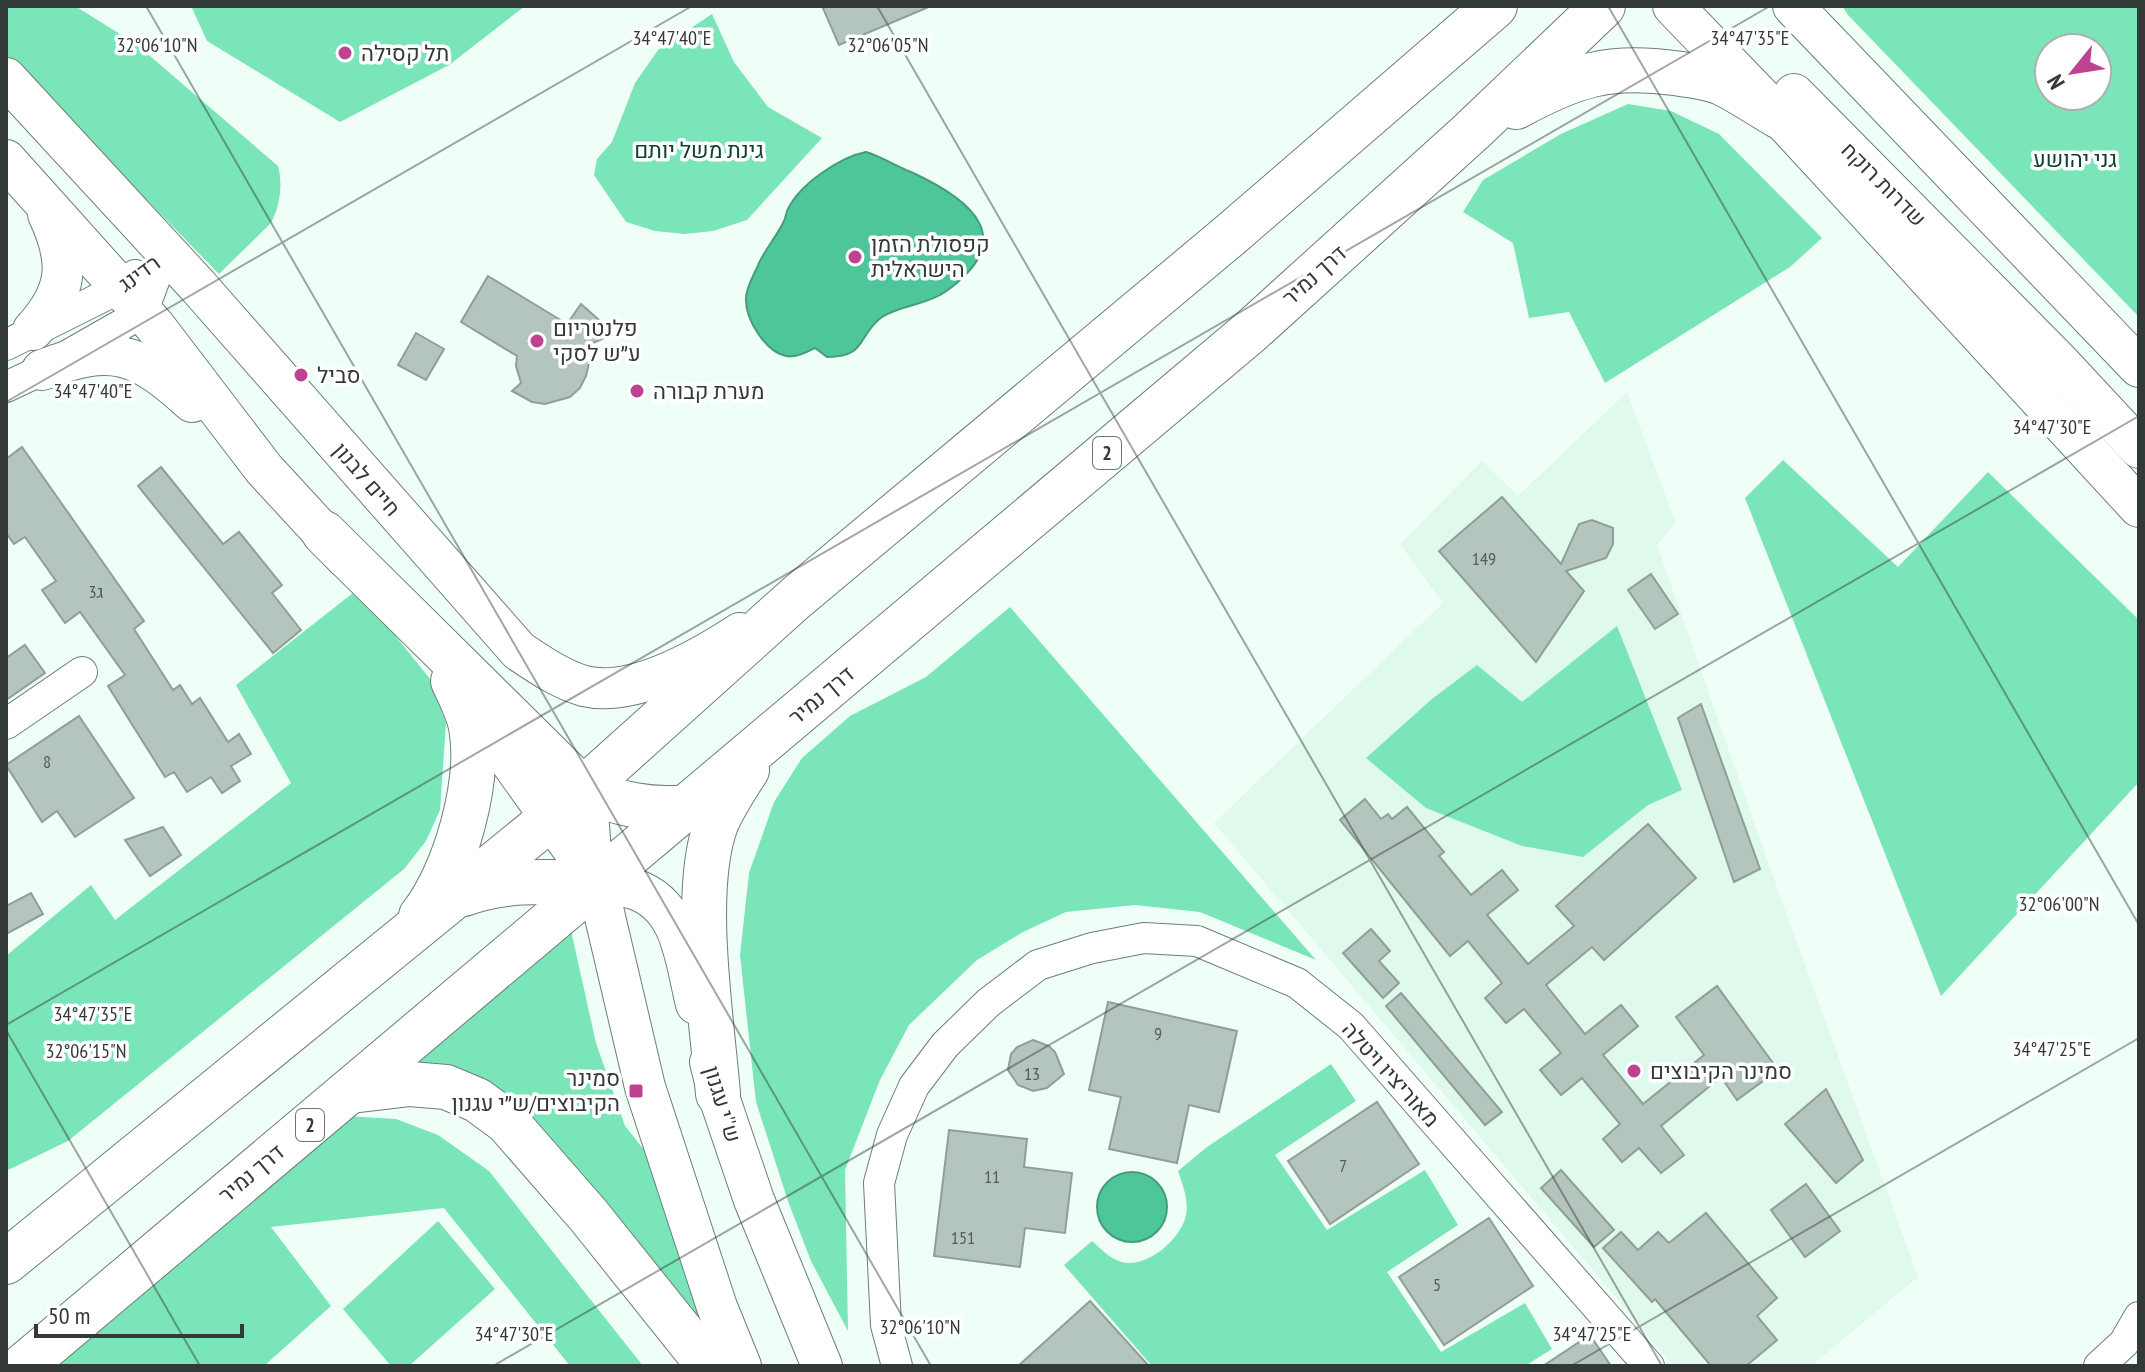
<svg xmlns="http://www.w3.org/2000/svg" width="2145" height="1372" font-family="'PT Sans Narrow',Heebo,sans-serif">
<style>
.built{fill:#dff9ec}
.green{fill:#79e5b9;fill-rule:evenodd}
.water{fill:#4dc799;stroke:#459c7b;stroke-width:2}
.building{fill:#b4c5bd;stroke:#8f9f97;stroke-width:2}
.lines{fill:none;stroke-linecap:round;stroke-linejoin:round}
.minor-casing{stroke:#6e7d76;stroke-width:32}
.major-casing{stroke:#6e7d76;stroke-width:42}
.highway-casing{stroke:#6e7d76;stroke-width:46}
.minor{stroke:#fff;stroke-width:30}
.major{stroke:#fff;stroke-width:40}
.highway{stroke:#fff;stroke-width:44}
.ticks{fill:none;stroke:#333936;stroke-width:2;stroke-opacity:0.45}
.poi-dot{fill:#be4291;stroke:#fff;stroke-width:3}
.labels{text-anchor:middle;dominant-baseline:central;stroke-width:7;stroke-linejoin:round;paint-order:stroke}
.number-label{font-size:18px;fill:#535c58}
.shield{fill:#fff;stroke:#707472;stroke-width:2}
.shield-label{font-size:20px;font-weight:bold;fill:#333936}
.poi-label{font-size:22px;fill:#333936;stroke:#fff;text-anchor:start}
.park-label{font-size:22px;fill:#0d412f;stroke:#fff}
.street-label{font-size:22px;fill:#333936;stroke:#fff}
.ticks-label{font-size:20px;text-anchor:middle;fill:#333936;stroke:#fff;stroke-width:7;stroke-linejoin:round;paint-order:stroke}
</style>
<rect width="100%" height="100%" fill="#f0fef8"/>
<!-- built -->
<path class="built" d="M1627 392 1676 523 1657 545 1769 865 1918 1277 1811 1366H1674L1214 823 1443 603 1400 544 1482 461 1518 496Z"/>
<!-- green -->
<g class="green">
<path d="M6 6H75L136 44 278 166C283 183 280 209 270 224L219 274 6 55Z"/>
<path d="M191 6H525L449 65 340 122 207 41Z"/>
<path d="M1842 6H2139V317L1848 15ZM2049 48H2097V96H2049Z"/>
<path d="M712 14 734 62 768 107 822 138 747 220 713 231 685 234 655 231 626 222 594 175 597 159 612 142 635 83 658 50Z"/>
<path d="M1628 104 1671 111 1719 134 1822 238 1790 267 1605 383 1569 312 1529 318 1513 243 1463 212 1483 180 1561 134Z"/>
<path d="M1783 460 1898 567 1988 472 2139 620V782L1941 996 1745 498Z"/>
<path d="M358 589 430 679 446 723 440 810 426 841 404 869 68 1141 6 1171V956L91 885 115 920 291 783 236 685Z"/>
<path d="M1010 607 1316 960 1200 912 1135 905 1066 912 1023 932 977 960 909 1025 880 1080 845 1170 848 1331 811 1261 788 1201 756 1102 740 955 749 873 774 802 802 758 850 716 926 677Z"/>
<path d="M1617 626 1682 790 1648 805 1583 857 1522 846 1426 808 1366 758 1432 699 1477 665 1522 702Z"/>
<path d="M570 926 596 1043 625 1126 656 1165 728 1366 515 1111 387 1070Z"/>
<path d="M1331 1064 1356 1101 1275 1155 1327 1230 1425 1170 1458 1225 1387 1272 1441 1352 1525 1303 1552 1349 1525 1366H1152L1064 1265 1092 1241C1102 1250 1114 1263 1129 1263 1152 1263 1178 1240 1185 1219 1190 1203 1183 1186 1178 1171L1207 1147Z"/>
<path d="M346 1116 396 1119 438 1135 489 1171 643 1366H570L444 1208 271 1227 331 1306 264 1366H42Z"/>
<path d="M438 1221 495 1289 409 1366H391L343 1309Z"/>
</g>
<!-- water -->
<g class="water">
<path d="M866 152C882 157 896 166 911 172 972 200 1020 239 945 292 927 305 900 305 882 317 857 335 868 357 827 357L815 348C806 352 796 358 786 356 765 352 745 318 746 298 746 287 755 273 759 263 766 248 777 236 784 221 786 217 786 212 788 209 800 184 840 157 866 152Z"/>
<circle cx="1132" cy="1207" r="35"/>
</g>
<!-- building -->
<g class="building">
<path d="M822 6H931L839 45Z"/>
<path d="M488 276 567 324 581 304 599 320 609 336 586 346 589 363 586 376 580 388 570 397 545 404 532 402 512 391 521 383 516 366 517 356 461 322Z"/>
<path d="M416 333 444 349 426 380 398 365Z"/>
<path d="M22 447 144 621 134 629 173 690 180 685 192 704 200 698 228 742 239 734 251 754 231 766 240 781 222 793 211 777 187 792 174 772 165 777 108 686 125 675 80 612 65 623 42 590 56 581 25 537 14 544 6 533V459Z"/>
<path d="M161 467 223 544 239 532 282 585 272 593 301 630 273 653 138 486Z"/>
<path d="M1502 497 1561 564 1579 524 1592 520 1613 528V544L1606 558 1566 571 1584 591 1536 662 1439 551Z"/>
<path d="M1651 574 1678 614 1655 629 1628 590Z"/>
<path d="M25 645 45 673 6 700V658Z"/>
<path d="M1701 704 1760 869 1734 882 1678 718Z"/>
<path d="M79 716 134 798 75 837 57 811 42 822 6 765Z"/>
<path d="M1365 799 1381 819 1388 814 1392 819 1407 807 1444 852 1439 856 1471 895 1502 870 1518 890 1487 915 1528 964 1574 926 1556 906 1648 824 1696 878 1604 960 1592 947 1546 985 1585 1034 1621 1005 1638 1026 1603 1055 1643 1104 1704 1055 1676 1017 1717 986 1778 1070 1737 1100 1721 1077 1661 1126 1684 1155 1661 1173 1639 1148 1622 1162 1603 1139 1620 1124 1582 1078 1561 1095 1540 1070 1561 1053 1524 1009 1506 1023 1485 998 1502 983 1468 941 1450 956 1340 820Z"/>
<path d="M163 827 181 855 150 876 125 840Z"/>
<path d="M31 893 43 914 6 934V906Z"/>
<path d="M1371 929 1390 951 1379 961 1399 983 1383 998 1343 953Z"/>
<path d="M1401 993 1502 1112 1485 1125 1386 1006Z"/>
<path d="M1108 1002 1237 1031 1219 1112 1189 1105 1177 1163 1109 1149 1121 1097 1089 1090Z"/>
<path d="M1033 1040 1049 1046 1055 1052 1064 1074 1047 1088 1033 1091 1018 1085 1008 1070 1011 1054 1017 1047Z"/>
<path d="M1826 1089 1863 1160 1836 1183 1785 1124Z"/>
<path d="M1377 1102 1419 1164 1330 1224 1288 1161Z"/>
<path d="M949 1130 1027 1139 1024 1167 1072 1173 1065 1233 1025 1228 1020 1267 934 1256Z"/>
<path d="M1561 1170 1614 1230 1594 1247 1541 1188Z"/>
<path d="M1806 1184 1840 1231 1805 1257 1771 1210Z"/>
<path d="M1706 1213 1777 1298 1757 1316 1777 1340 1746 1366H1711L1655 1299 1652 1302 1603 1248 1621 1232 1638 1250 1658 1232 1669 1243Z"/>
<path d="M1489 1218 1533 1286 1444 1345 1399 1277Z"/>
<path d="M1090 1301 1149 1366H1018Z"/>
<path d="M1590 1335 1611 1366H1543Z"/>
</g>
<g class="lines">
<!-- minor casing -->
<g class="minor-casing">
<g id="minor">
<path d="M6 345 120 288 135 275"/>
<path d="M6 387 42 370 142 313 165 252"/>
<path d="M6 724 82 672"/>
<path d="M897 1366 886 1325 879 1183 892 1135 914 1086 945 1045 988 1003 1038 965 1092 948 1144 938 1197 941 1297 983 1351 1026 1649 1366"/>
<path d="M2099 1366 2124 1343 2139 1317"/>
</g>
</g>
<!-- major casing -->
<g class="major-casing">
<g id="major">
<path d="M1673 6 1780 117 2139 507"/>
<path d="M1793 6 2139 367"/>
<path d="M6 78 197 285 519 651C540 665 560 679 584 686 634 698 700 659 740 633"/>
<path d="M1794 94 2060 363 2139 448"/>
<path d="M6 160 154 325 264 469 346 558"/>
<path d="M33 330C69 291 70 261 48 214"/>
<path d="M42 370C112 343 137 352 192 402"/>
<path d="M463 695 597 883 645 1087 717 1307 741 1366"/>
<path d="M597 883C609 885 622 886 634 889 683 905 685 961 696 1004"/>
<path d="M710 1062 718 1094 754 1200 822 1366"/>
</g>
</g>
<!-- highway casing -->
<g class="highway-casing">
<g id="highway">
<path d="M1516 107C1573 76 1608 64 1674 73 1689 75 1708 77 1722 83 1742 93 1761 106 1780 117"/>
<path d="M324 533 584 790C619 804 650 811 687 807"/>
<path d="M584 790 589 851 597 883"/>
<path d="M464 894C506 878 553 882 597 883"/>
<path d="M421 916C455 873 481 782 471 727 468 711 460 696 453 681"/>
<path d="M351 1091 410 1084 446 1087 477 1100 507 1122 589 1216 709 1366"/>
<path d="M718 1094C712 1019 691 893 716 824 724 805 736 787 747 770"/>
<path d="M6 1262 551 818 797 597 1229 236 1495 6"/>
<path d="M23 1366 1250 332 1472 131 1603 6"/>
</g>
</g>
<!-- minor -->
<use href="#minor" class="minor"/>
<!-- major -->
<use href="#major" class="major"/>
<!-- highway -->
<use href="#highway" class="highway"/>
</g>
<!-- ticks -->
<path class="ticks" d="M146 6 931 1366M877 6 1662 1366M1608 6 2139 925M6 402 692 6M6 1025 1770 6M6 1030 200 1366M493 1366 2139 416M1571 1366 2139 1038"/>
<!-- markers -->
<g class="poi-dot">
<circle cx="345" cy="53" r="8"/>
<circle cx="855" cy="257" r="8"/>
<circle cx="537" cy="341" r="8"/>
<circle cx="301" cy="375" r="8"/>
<circle cx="637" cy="391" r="8"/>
<circle cx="1634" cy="1071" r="8"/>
<rect x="628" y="1083" width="16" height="16" rx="4"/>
</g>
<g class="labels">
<!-- number labels -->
<g class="number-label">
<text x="1484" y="558">149</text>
<text x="96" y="591">3ג</text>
<text x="47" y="761">8</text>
<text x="1158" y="1033">9</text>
<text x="1032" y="1073">13</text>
<text x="1343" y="1165">7</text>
<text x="992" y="1176">11</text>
<text x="963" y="1237">151</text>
<text x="1437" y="1284">5</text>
</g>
<!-- shield labels -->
<g class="shield">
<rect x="1093" y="437" width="28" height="32" rx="6"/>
<rect x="296" y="1109" width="28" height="32" rx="6"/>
</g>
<g class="shield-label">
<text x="1107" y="453">2</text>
<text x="310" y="1125">2</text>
</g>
<!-- poi labels -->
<g class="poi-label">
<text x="361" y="53">תל קסילה</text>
<text x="871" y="244">קפסולת הזמן<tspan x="871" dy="25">הישראלית</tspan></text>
<text x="553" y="328">פלנטריום<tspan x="553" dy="25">ע״ש לסקי</tspan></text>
<text x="317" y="375">סביל</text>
<text x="653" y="391">מערת קבורה</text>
<text x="1650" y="1071">סמינר הקיבוצים</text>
<text x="620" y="1078" text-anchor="end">סמינר<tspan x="620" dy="25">הקיבוצים/ש״י עגנון</tspan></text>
</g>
<!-- park labels -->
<g class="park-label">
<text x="699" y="150">גינת משל יותם</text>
<text x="2075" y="159">גני יהושע</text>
</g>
<!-- street labels -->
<g class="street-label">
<text transform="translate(1884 184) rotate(45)">שדרות רוקח</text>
<text transform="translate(139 273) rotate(-36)">רדינג</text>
<text transform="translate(1314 275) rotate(-42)">דרך נמיר</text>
<text transform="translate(367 479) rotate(49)">חיים לבנון</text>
<text transform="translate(821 695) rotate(-40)">דרך נמיר</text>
<text transform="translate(1391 1074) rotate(48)">מאוריציו ויטלה</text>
<text transform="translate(723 1104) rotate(73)">ש''י עגנון</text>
<text transform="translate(251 1173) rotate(-40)">דרך נמיר</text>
</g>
</g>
<g class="ticks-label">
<text x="672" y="45">34°47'40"E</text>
<text x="1750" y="45">34°47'35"E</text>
<text x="157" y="52">32°06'10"N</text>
<text x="888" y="52">32°06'05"N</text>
<text x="93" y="398">34°47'40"E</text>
<text x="2052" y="434">34°47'30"E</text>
<text x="2059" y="911">32°06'00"N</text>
<text x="93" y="1021">34°47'35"E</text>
<text x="2052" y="1056">34°47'25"E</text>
<text x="86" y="1058">32°06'15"N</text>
<text x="920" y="1334">32°06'10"N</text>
<text x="514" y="1341">34°47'30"E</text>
<text x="1592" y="1341">34°47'25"E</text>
</g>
<!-- border -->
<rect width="2145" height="1372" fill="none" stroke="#333936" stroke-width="16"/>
<!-- north arrow -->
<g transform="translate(2073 72) rotate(240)"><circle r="38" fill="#ffffff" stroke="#adb0af" stroke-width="2"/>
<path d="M0-6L14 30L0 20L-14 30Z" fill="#be4291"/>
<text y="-12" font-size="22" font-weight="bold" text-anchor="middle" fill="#333936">N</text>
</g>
<!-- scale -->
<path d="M36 1324v12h206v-12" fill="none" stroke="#333936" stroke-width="4"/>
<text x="48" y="1324" font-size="24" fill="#333936" stroke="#ffffff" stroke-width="6" paint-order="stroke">50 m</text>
</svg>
